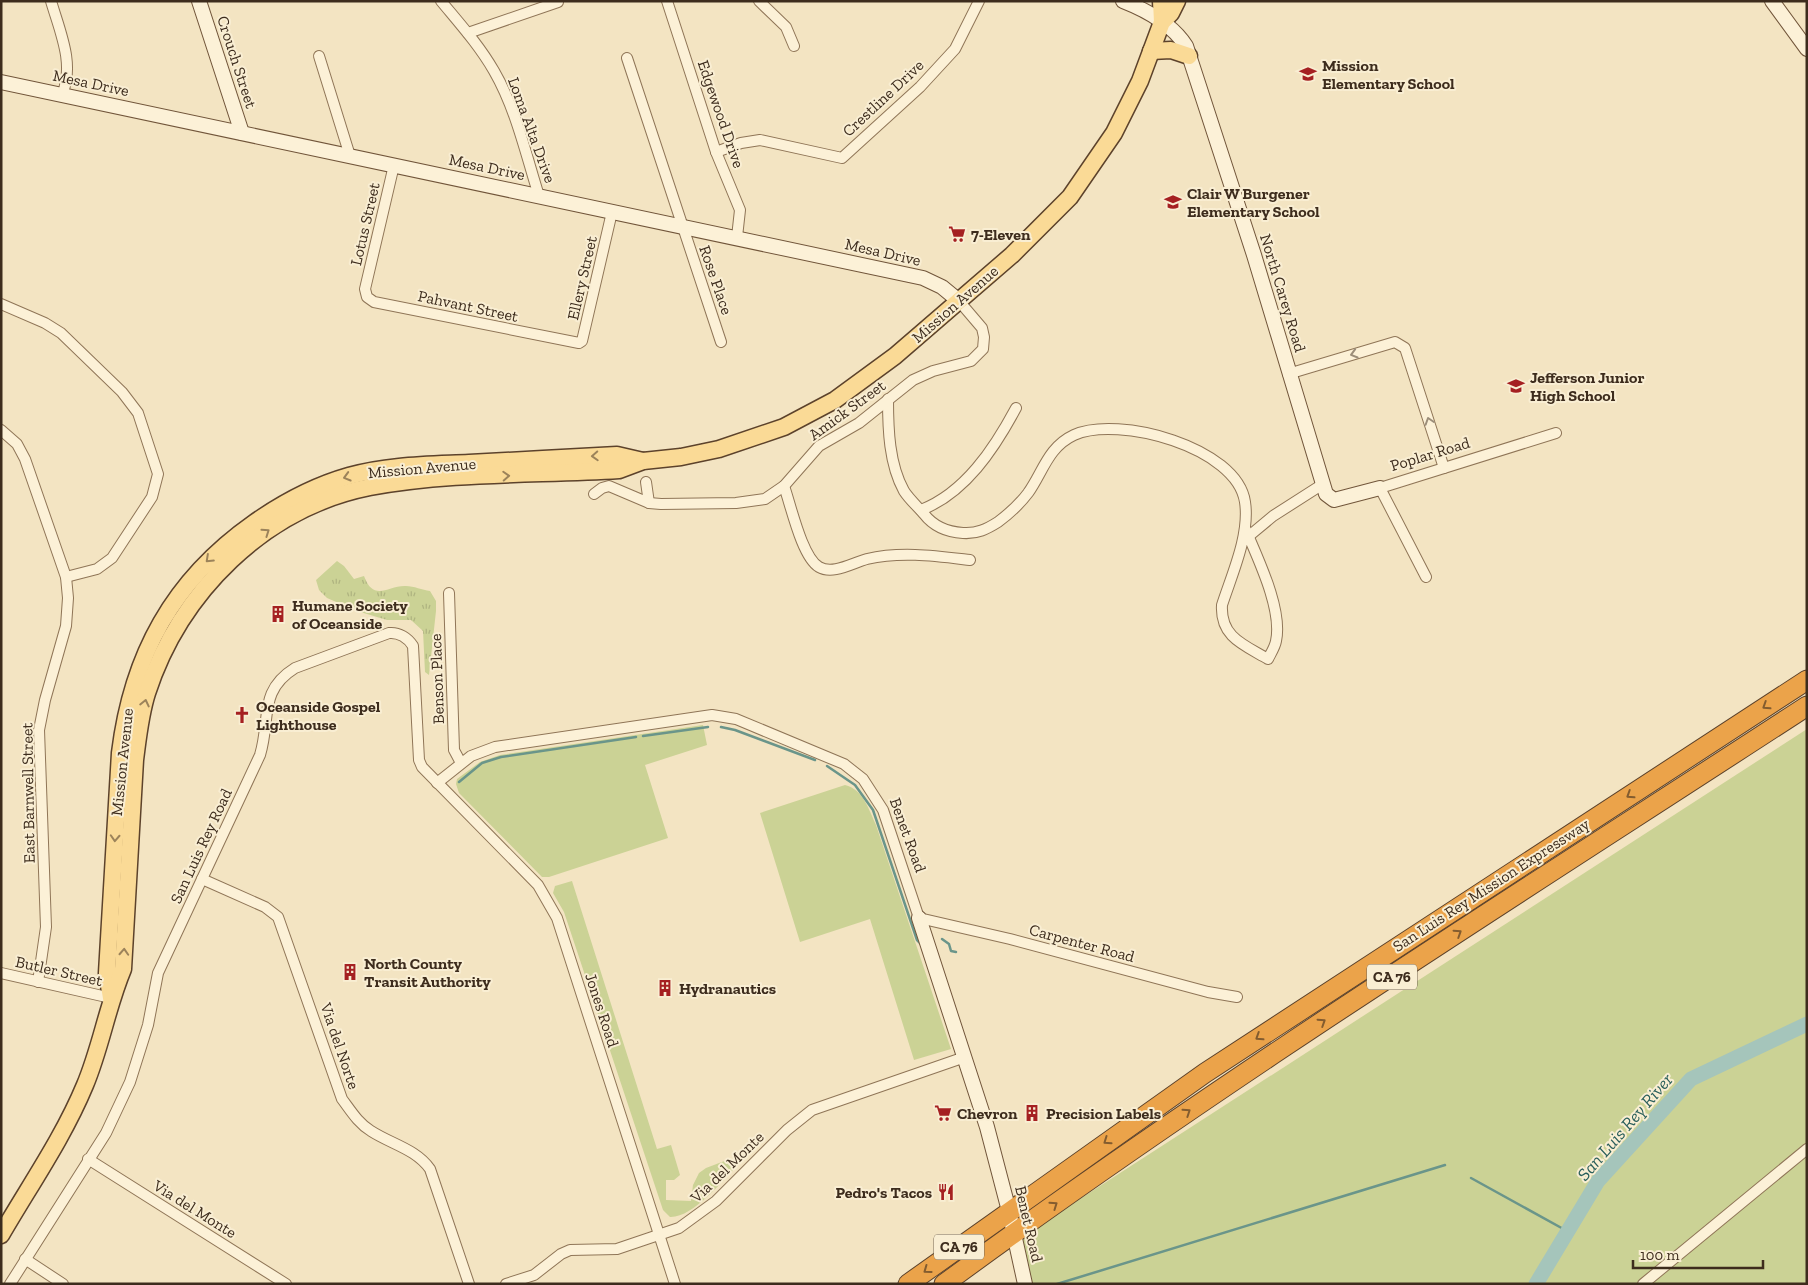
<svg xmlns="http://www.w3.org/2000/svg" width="1808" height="1285" font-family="'Zilla Slab',serif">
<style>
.grass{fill:#cbd295}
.park{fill:url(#park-tufts)}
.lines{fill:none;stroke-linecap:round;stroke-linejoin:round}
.stream{stroke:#6a958a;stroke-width:2.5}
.river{stroke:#a5c5bb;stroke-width:15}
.street-casing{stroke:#8f7557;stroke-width:12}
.secondary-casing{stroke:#71553a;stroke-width:16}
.primary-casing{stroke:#5c422b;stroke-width:19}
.highway-casing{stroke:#5c422b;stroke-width:21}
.street{stroke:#fcf1d7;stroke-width:10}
.secondary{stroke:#fcf1d7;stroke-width:14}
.primary{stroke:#fada96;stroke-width:16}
.highway{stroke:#eba34a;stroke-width:19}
.oneway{stroke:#9c8e7a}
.oneway2{stroke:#9c835a}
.oneway3{stroke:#835c2f}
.labels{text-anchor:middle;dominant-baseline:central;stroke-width:4;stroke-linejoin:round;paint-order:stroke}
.shield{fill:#f9eed3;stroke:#756654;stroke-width:1}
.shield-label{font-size:15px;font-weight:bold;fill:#3d2c1d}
.street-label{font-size:16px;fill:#3d2c1d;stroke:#f9eed3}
.poi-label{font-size:16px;font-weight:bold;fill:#3d2c1d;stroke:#f9eed3;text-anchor:start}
.water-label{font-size:18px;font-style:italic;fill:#2a5f5b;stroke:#f9eed3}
</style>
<defs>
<pattern id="park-tufts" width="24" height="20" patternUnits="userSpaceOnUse" patternTransform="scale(1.25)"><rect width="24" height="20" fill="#cbd295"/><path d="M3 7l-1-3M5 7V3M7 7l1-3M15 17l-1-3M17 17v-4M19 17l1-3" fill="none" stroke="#afb480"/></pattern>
</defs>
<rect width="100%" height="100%" fill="#f3e4c2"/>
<!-- grass -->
<g class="grass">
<path d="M703 725 707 745 645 765 668 838 549 877H542L459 793 456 784 457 779 480 762 500 755Z"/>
<path d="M1807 729V1284H1025L1015 1241Z"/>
<path d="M845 785C863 789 869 810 876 825L951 1049 914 1060 870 919 800 942 760 813Z"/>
<path d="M572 881 657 1149 671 1145 680 1175 674 1180H666V1200L691 1201 693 1185 699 1173 706 1168 727 1160H739L740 1163C724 1179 693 1218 670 1217L663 1210 564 912 553 893 555 886Z"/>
</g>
<!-- park -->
<path class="park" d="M337 561 344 566 354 579 364 576C374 603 388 585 406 586 414 586 422 590 430 591L436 601V611L429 675 425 672 423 631 411 620H387L357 611 327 598 319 590 316 580Z"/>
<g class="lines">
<!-- stream -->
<g class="stream">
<path d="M721 727 735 730 815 760"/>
<path d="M643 736 708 727"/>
<path d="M827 766 855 785 873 810 917 940 921 944"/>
<path d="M459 782 482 763 501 757 636 737"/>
<path d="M942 939 949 944 951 951 956 952"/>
<path d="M1471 1178 1567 1231"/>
<path d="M1057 1284 1445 1165"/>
</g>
<!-- river -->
<path class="river" d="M1536 1284 1598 1181 1691 1079 1807 1024"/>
<!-- street casing -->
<g class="street-casing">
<g id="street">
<path d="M51 1C60 32 75 64 62 95"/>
<path d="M441 1C460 24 479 45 494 71 516 109 526 155 539 196"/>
<path d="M667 1 716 152 740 210 737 237"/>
<path d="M759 1 786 27 794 46"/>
<path d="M468 33 558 2"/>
<path d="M319 56 350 156"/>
<path d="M627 58 721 342"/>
<path d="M716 152 741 143 760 140 842 158 920 87 955 49 979 1"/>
<path d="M394 165 365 289 367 297 374 302 579 343 582 341 612 212"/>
<path d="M1 304 45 323 61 333 122 392 138 413 158 474 152 497 112 558 97 569 66 577"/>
<path d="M1288 374 1395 342 1405 348 1444 468"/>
<path d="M888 399C888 429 889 464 904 491 909 499 918 507 924 514 934 527 947 532 963 533 977 534 987 529 998 522 1010 513 1019 505 1028 493 1043 472 1048 447 1074 435 1118 415 1237 447 1245 502 1250 535 1232 574 1222 605 1220 637 1244 645 1268 659 1271 653 1275 647 1276 641 1283 609 1257 557 1245 528"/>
<path d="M1 430 17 444 25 459 66 577 68 598 66 626 45 700 39 730 46 927 38 982"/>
<path d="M646 482 649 503"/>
<path d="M784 486C791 506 802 557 819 567 833 575 852 563 867 559 901 551 936 556 970 560"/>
<path d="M594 494 602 488 609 486 649 503 661 504 736 503 765 499 784 486 819 446 859 423 913 380 933 371 971 361 983 349 984 337 982 328 959 301"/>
<path d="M921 510C965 493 994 449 1016 408"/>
<path d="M1249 536 1273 516 1323 484"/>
<path d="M1426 577 1380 488 1556 433"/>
<path d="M449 593 454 750 461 763"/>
<path d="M437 783 471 756 495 747 712 715 736 719 844 764 863 779 883 810 919 918 1010 939 1208 992 1237 997"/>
<path d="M202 879 265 907 278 917 342 1099C351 1111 358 1123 371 1131 391 1144 416 1149 430 1169L469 1284"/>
<path d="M1 973 111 998"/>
<path d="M88 1159 286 1284"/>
<path d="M25 1259 63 1284"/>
<path d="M10 1284 106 1133 130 1082 148 1025 158 973 260 755C271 719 258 691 295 668L389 633C399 632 408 638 413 646L419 760 422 767 538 885 557 918 675 1284"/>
<path d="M506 1284 534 1275 561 1254 570 1250 617 1249 679 1228 716 1201 787 1130 812 1110 965 1057"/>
<path d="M1643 1284 1807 1149"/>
</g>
</g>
<!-- secondary casing -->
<g class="secondary-casing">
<g id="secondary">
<path d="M199 1 242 133"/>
<path d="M1123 1C1146 10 1172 24 1186 46L1254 255 1326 494 1334 500 1380 488"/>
<path d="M1772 1 1807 49"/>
<path d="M1 82 923 278 942 287 959 301"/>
<path d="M919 918 987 1127 1009 1211 1025 1284"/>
</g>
</g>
<!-- primary casing -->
<g class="primary-casing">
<g id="primary">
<path d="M1161 1 1162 22"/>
<path d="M1151 51 1171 50 1189 56"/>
<path d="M111 998 107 973 120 753C132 655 173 580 254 523 284 502 314 486 349 476 388 465 429 465 469 463 518 460 568 458 617 455L643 461"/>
<path d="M1 1235C30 1185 63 1138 85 1085 101 1047 107 1007 123 969L135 760C138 737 140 715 147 693 180 592 264 508 370 487 451 472 537 475 619 470L643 461 681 457 719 449 784 427 835 400 895 356 1012 255 1070 197 1114 133 1140 81 1162 22 1171 13 1177 1"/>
</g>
</g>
<!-- highway casing -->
<g class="highway-casing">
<g id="highway">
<path d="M908 1284 1205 1073 1807 680"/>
<path d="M944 1284C1223 1079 1517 895 1807 706"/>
</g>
</g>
<!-- street -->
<use href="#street" class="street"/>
<!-- secondary -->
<use href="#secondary" class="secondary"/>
<!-- primary -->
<use href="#primary" class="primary"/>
<!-- highway -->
<use href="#highway" class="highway"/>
</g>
<!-- one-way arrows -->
<defs><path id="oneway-chevron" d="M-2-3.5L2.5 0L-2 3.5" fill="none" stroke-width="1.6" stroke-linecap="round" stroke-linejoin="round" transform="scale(1.25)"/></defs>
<g class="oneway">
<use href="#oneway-chevron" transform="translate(1354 354) rotate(164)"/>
<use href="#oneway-chevron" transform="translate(1429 421) rotate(-108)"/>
</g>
<g class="oneway2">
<use href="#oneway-chevron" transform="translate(595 456) rotate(177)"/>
<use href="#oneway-chevron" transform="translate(506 476) rotate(-3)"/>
<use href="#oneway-chevron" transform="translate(347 477) rotate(164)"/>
<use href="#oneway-chevron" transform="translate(266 532) rotate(-35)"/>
<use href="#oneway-chevron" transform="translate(209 559) rotate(137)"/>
<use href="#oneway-chevron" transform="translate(145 703) rotate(-77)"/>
<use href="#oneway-chevron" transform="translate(115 838) rotate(93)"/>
<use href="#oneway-chevron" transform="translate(124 952) rotate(-87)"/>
</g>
<g class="oneway3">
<use href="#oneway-chevron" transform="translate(1766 706) rotate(147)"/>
<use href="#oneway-chevron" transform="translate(1630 795) rotate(147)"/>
<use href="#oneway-chevron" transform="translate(1458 933) rotate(-33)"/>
<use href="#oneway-chevron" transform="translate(1322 1022) rotate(-33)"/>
<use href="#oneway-chevron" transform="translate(1259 1037) rotate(147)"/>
<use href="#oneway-chevron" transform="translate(1187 1112) rotate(-34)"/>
<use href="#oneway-chevron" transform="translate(1107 1141) rotate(145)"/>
<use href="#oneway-chevron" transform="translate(1054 1205) rotate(-35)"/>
<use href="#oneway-chevron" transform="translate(927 1270) rotate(144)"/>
</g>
<!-- icons -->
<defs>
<g id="school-bare" transform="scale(1.35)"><path d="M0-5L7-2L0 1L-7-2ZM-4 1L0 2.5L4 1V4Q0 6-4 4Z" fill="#a52021" stroke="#f9eed3" stroke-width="2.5" paint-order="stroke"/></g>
<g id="supermarket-bare" transform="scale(1.35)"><path d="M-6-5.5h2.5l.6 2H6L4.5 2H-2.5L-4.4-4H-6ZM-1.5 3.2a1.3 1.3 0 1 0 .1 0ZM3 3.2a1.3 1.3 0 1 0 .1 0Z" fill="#a52021" stroke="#f9eed3" stroke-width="2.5" paint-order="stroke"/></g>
<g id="building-bare" transform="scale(1.35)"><path d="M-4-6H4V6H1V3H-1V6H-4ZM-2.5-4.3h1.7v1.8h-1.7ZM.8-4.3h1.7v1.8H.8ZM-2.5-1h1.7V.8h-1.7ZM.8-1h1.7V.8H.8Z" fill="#a52021" stroke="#f9eed3" stroke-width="2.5" paint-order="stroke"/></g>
<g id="church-bare" transform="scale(1.35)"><path d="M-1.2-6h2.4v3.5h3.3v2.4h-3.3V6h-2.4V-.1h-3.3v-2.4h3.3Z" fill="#a52021" stroke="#f9eed3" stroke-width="2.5" paint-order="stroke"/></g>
<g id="restaurant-bare" transform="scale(1.35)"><path d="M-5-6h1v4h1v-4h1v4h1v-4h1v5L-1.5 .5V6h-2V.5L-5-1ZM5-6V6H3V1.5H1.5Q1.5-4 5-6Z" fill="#a52021" stroke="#f9eed3" stroke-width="2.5" paint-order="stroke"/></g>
</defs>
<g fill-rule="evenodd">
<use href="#school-bare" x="1308" y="74"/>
<use href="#school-bare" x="1173" y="202"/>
<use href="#supermarket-bare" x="957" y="234"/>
<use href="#school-bare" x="1516" y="386"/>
<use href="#building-bare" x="278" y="614"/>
<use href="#church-bare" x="242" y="715"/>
<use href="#building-bare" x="350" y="972"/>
<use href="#building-bare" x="665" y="988"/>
<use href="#supermarket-bare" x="943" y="1113"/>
<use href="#building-bare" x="1032" y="1113"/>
<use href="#restaurant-bare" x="946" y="1192"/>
</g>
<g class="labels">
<!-- shield labels -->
<g class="shield">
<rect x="1367" y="964.5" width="50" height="25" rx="4"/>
<rect x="934" y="1234.5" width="50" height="25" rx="4"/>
</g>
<g class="shield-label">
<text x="1392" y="977">CA 76</text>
<text x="959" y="1247">CA 76</text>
</g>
<!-- street labels -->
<g class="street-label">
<text transform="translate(237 62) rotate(72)">Crouch Street</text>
<text transform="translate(91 83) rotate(12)">Mesa Drive</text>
<text transform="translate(883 98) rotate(-43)">Crestline Drive</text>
<text transform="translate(721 114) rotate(71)">Edgewood Drive</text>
<text transform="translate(532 130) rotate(70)">Loma Alta Drive</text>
<text transform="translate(487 167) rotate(12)">Mesa Drive</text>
<text transform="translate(365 224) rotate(-77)">Lotus Street</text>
<text transform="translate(883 252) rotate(13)">Mesa Drive</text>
<text transform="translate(582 278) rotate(-77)">Ellery Street</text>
<text transform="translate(716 280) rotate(71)">Rose Place</text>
<text transform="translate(1283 293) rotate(73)">North Carey Road</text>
<text transform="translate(955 304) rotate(-41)">Mission Avenue</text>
<text transform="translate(468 306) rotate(12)">Pahvant Street</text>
<text transform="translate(847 410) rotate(-36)">Amick Street</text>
<text transform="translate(1430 454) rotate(-17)">Poplar Road</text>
<text transform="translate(422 468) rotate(-5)">Mission Avenue</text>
<text transform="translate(437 679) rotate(-92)">Benson Place</text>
<text transform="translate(122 762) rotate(-84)">Mission Avenue</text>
<text transform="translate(28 793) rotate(-91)">East Barnwell Street</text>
<text transform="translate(908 835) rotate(70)">Benet Road</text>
<text transform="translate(201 846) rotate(-65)">San Luis Rey Road</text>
<text transform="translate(1491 885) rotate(-33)">San Luis Rey Mission Expressway</text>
<text transform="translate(1082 943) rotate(15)">Carpenter Road</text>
<text transform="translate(59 971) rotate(13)">Butler Street</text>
<text transform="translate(602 1010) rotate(72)">Jones Road</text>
<text transform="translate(340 1046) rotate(71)">Via del Norte</text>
<text transform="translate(727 1167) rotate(-44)">Via del Monte</text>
<text transform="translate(195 1209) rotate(32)">Via del Monte</text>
<text transform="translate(1029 1224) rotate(77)">Benet Road</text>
</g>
<!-- poi labels -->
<g class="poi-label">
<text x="1322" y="65">Mission<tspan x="1322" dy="18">Elementary School</tspan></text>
<text x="1187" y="193">Clair W Burgener<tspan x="1187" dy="18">Elementary School</tspan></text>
<text x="971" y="234">7-Eleven</text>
<text x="1530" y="377">Jefferson Junior<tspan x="1530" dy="18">High School</tspan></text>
<text x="292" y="605">Humane Society<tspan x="292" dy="18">of Oceanside</tspan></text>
<text x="256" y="706">Oceanside Gospel<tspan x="256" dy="18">Lighthouse</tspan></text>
<text x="364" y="963">North County<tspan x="364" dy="18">Transit Authority</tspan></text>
<text x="679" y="988">Hydranautics</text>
<text x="957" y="1113">Chevron</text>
<text x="1046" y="1113">Precision Labels</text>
<text x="932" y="1192" text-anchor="end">Pedro's Tacos</text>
</g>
<!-- water labels -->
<g class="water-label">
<text transform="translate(1625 1127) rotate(-49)">San Luis Rey River</text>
</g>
</g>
<!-- border -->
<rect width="1808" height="1285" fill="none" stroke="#3d2c1d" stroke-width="5"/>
<!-- scale -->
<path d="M1633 1260v8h130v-8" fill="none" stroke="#3d2c1d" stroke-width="2.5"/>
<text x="1640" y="1260" font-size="15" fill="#3d2c1d" stroke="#f9eed3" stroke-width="4" paint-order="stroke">100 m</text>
</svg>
